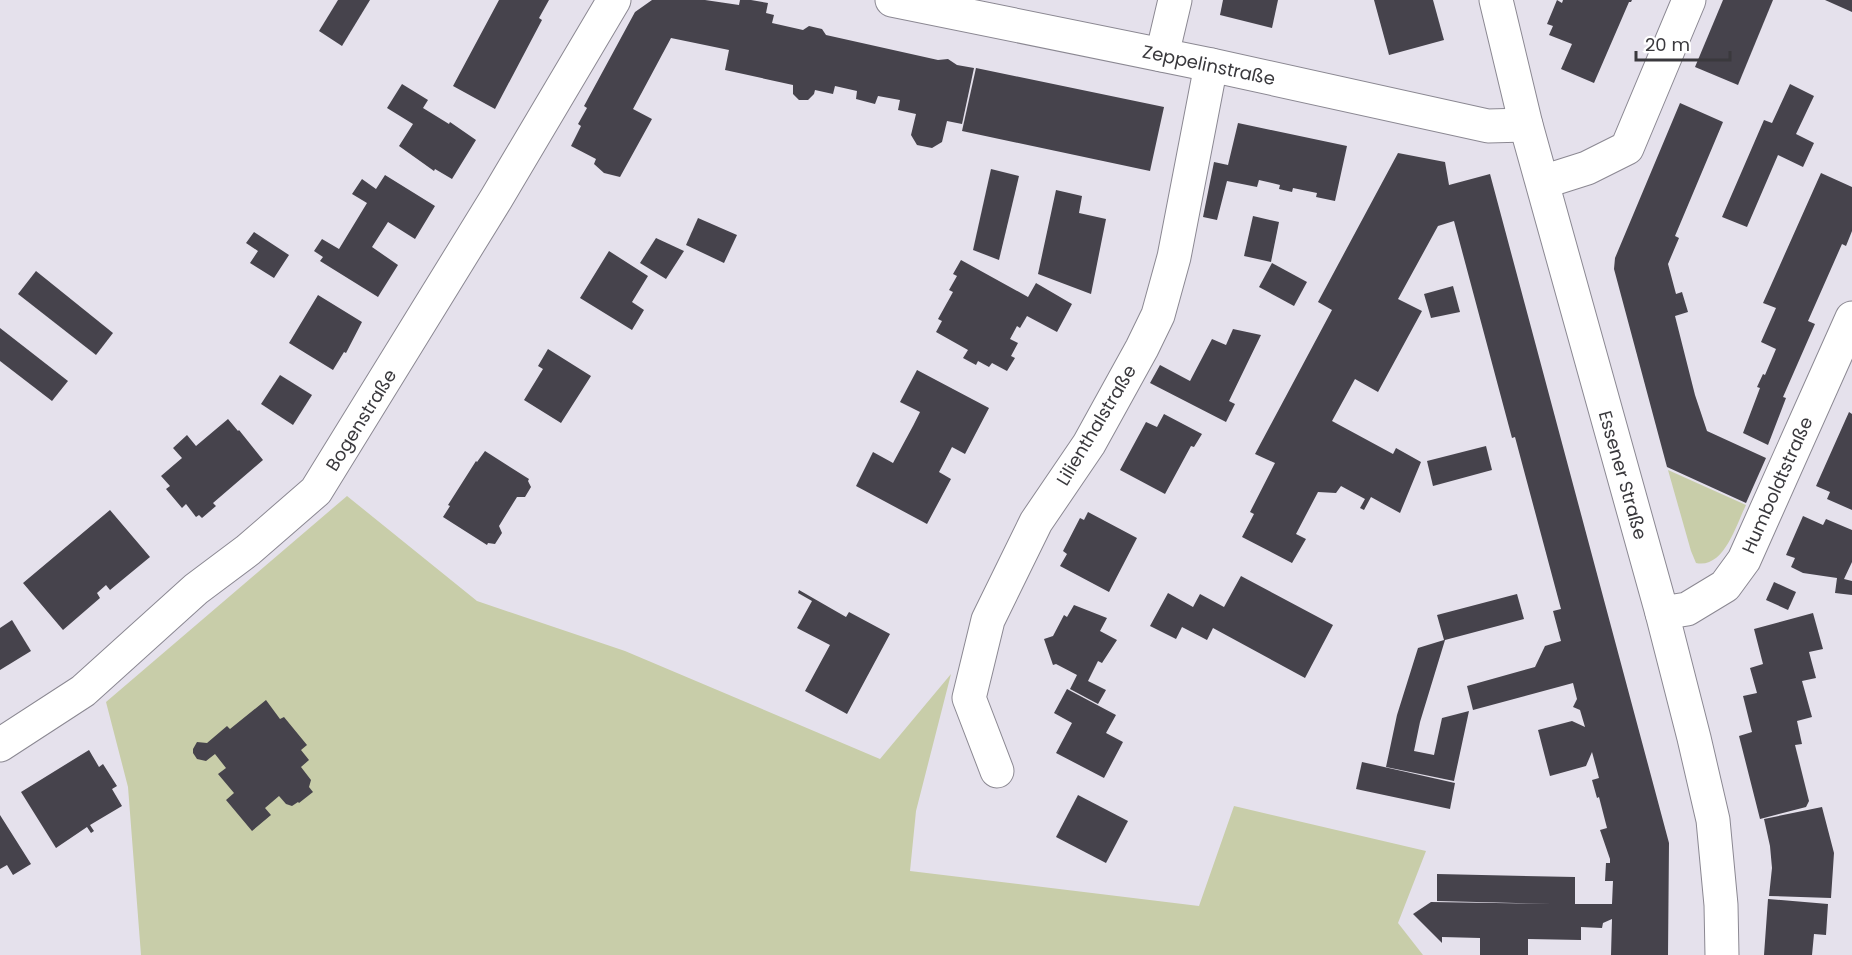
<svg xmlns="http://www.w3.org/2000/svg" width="1852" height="955" font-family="Poppins,sans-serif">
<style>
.green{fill:#c8cda9}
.building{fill:#46434c}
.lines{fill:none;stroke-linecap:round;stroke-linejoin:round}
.minor-casing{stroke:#8b8892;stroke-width:35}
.minor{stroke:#fff;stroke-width:33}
.labels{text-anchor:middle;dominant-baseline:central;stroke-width:6;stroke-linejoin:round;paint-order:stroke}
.street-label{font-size:18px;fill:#3a393d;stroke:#fff}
</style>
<rect width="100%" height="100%" fill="#e5e1ec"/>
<!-- green -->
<g class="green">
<path d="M1668 470 1746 505C1736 525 1724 569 1696 563L1691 551Z"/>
<path d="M347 496 477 601 625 651 880 759 951 674 916 811 910 871 1199 906 1234 806 1426 851 1398 923 1423 955H141L128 787 106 702Z"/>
</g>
<!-- building -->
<g class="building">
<path d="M338 0H370L342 46 319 31Z"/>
<path d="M499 0H549L539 18 542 20 495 109 453 86Z"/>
<path d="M652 0H705L739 5 740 0H751L768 3 766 13 774 15 772 23 803 30 809 26 822 29 826 35 938 60 948 59 957 65 974 68 962 124 947 121 942 142 932 148 917 145 911 135 916 114 898 110 900 100 878 96 875 104 856 99 857 91 835 86 833 94 815 90 814 94 808 100H799L793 94V85L725 70 729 50 671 38 633 109 652 119 620 177 604 173 594 164 596 159 571 146 581 126 578 124 587 108 584 106 635 12Z"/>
<path d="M1223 0H1278L1272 28 1220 15Z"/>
<path d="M1374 0H1433L1444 40 1389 55Z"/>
<path d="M1557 0 1562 3 1563 0H1632L1631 2H1629L1594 83 1561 69 1572 44 1549 35 1553 26 1547 24Z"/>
<path d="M1723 0H1773L1738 85 1695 67Z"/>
<path d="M1825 0H1852V12Z"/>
<path d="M976 68 1164 107 1150 171 962 131Z"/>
<path d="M402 84 428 100 423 108 449 124 450 122 476 140 452 179 435 169 434 171 399 146 413 124 387 108Z"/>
<path d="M1790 84 1814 96 1796 134 1814 143 1803 167 1778 155 1747 227 1722 217 1764 120 1772 123Z"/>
<path d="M1680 103 1723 122 1675 236 1679 238 1668 264 1676 294 1682 292 1688 312 1675 316 1695 395 1707 431 1766 458 1746 503 1667 467 1614 269 1615 258Z"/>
<path d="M1238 123 1347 146 1335 201 1316 197 1317 193 1293 188 1292 192 1279 189 1280 185 1259 180 1257 187 1227 181 1217 220 1203 217 1214 162 1228 165Z"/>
<path d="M1398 153 1445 162 1449 185 1490 174 1669 843 1668 955H1611L1612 919 1603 923 1602 928 1581 927V940L1528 939V955H1480V938L1442 937V943L1413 914 1431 902 1553 904 1437 901V874L1575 877V904H1612L1613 881H1605L1606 863H1610V859L1600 830 1607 828 1599 797 1597 798 1592 780 1599 778 1592 752 1586 766 1550 776 1538 730 1572 721 1585 727 1580 710 1573 707 1577 699 1573 683 1473 710 1467 686 1535 667 1545 646 1561 641 1553 611 1561 609 1515 437 1512 438 1454 221 1438 226 1398 299 1422 311 1378 392 1355 379 1332 421 1393 454 1396 448 1421 462 1400 513 1371 497 1364 510 1360 508 1365 499 1341 486 1336 493 1318 492 1296 534 1306 539 1292 563 1242 537 1254 514 1250 512 1275 463 1255 454 1332 310 1318 302Z"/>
<path d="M991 169 1019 176 999 260 973 250Z"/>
<path d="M1821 173 1852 187V231L1846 246 1842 244 1808 321 1815 324 1783 397 1786 398 1768 445 1743 433 1760 388 1757 387 1763 374 1765 375 1776 349 1761 342 1776 308 1763 303Z"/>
<path d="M385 175 435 206 415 239 388 222 372 247 398 265 378 297 320 261 323 257 314 251 322 239 339 249 367 203 352 194 362 179 376 189Z"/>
<path d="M1056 190 1082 196 1079 213 1106 219 1091 294 1038 274Z"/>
<path d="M1253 216 1279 222 1271 262 1244 256Z"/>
<path d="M698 218 737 235 724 263 686 245Z"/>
<path d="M254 232 289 255 274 278 250 263 258 251 246 243Z"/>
<path d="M656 238 684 251 666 279 640 263Z"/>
<path d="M609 251 648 276 632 302 644 310 632 330 580 298Z"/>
<path d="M961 260 1028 297 1036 283 1072 304 1057 332 1027 316 1020 328 1017 326 1010 339 1018 343 1011 356 1015 358 1007 371 992 363 989 367 978 361 976 365 963 358 968 350 936 332 942 321 938 319 953 292 949 290 957 276 953 274Z"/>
<path d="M1272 263 1307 282 1294 306 1259 287Z"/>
<path d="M36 271 113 333 96 355 18 294Z"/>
<path d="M1453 286 1460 312 1431 318 1424 294Z"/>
<path d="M318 295 362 322 346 353 344 352 333 370 289 343Z"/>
<path d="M0 328 68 381 52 401 0 361Z"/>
<path d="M1233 329 1261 335 1229 401 1235 404 1226 422 1150 383 1160 365 1190 381 1212 339 1226 345Z"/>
<path d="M548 349 591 376 561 423 524 400 543 369 538 366Z"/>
<path d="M917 370 989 408 965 454 952 447 939 472 951 479 927 524 856 486 873 452 893 463 913 426 920 412 900 402Z"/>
<path d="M280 375 312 395 293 425 261 404Z"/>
<path d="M1849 412 1852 414V510L1827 499 1830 492 1816 486Z"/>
<path d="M1164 414 1202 434 1194 447 1191 446 1165 494 1120 470 1146 422 1157 427Z"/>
<path d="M228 419 238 431 239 430 263 460 213 503 216 506 202 518 199 515 196 517 186 504 182 508 166 489 170 486 161 476 182 458 173 448 187 435 196 446Z"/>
<path d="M1486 446 1492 470 1433 486 1427 461Z"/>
<path d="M485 451 529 479 528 481 531 487 525 497H517L499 526 502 533 495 544 488 543 487 545 443 517 450 506 448 505 476 461 477 462Z"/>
<path d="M110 510 150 557 110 590 106 585 97 593 100 598 63 630 23 583Z"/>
<path d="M1088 512 1137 538 1109 592 1060 566 1067 554 1063 551 1080 518 1084 520Z"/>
<path d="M1803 516 1823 525 1826 519 1852 530V562L1844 579 1852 581V595L1835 593 1837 578 1803 573 1791 567 1795 558 1786 555Z"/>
<path d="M1241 576 1333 625 1305 678 1213 628 1207 640 1182 627 1176 639 1150 626 1168 593 1193 607 1200 594 1224 607Z"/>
<path d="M1774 582 1796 592 1788 610 1766 600Z"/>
<path d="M799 590 846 617 849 612 890 634 847 714 805 691 830 645 797 628 812 601 798 593Z"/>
<path d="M1517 594 1524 619 1445 640 1420 722 1414 751 1434 755 1442 718 1469 711 1454 781 1386 767 1397 715 1418 648 1444 640 1437 615Z"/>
<path d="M1074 605 1107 618 1100 631 1117 640 1102 663 1098 661 1088 681 1106 690 1098 704 1070 689 1077 675 1056 664 1053 665 1044 639 1053 636 1064 615 1067 617Z"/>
<path d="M1813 613 1823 649 1809 652 1816 678 1802 681 1812 717 1797 721 1802 744 1795 745 1809 801 1806 807 1760 819 1739 736 1752 732 1743 696 1757 693 1750 668 1763 664 1754 629Z"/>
<path d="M12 620 31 651 0 670V628Z"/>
<path d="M1067 689 1116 715 1106 733 1123 742 1104 778 1056 753 1072 723 1054 713Z"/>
<path d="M266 700 280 719 284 717 307 745 301 750 309 760 301 767 311 780 309 787 313 792 299 803 298 802 292 806 286 804 279 796 265 808 271 815 252 831 226 800 234 793 218 774 226 768 215 754 206 761 197 759 193 753V749L197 742 207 743 227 726 230 729Z"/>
<path d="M89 750 99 767 103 764 117 786 112 789 122 806 90 825 94 831 91 833 87 827 56 848 21 792Z"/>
<path d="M1362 762 1455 783 1450 809 1356 789Z"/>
<path d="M1078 795 1128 821 1106 863 1056 837Z"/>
<path d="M1822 807 1834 853 1831 898 1769 896 1772 868 1770 846 1764 819Z"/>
<path d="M0 815 31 864 13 875 7 865 0 869Z"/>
<path d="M1768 899 1828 904 1826 935 1814 934 1812 955H1764Z"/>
</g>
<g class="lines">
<!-- minor casing -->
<g class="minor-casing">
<g id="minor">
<path d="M892 0 1211 65 1488 126 1526 125"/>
<path d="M1496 0 1526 125 1662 613 1694 738 1713 820 1721 905 1722 955"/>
<path d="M1162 55 1175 0"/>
<path d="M1543 182 1587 168 1627 148 1689 0"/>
<path d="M1662 613 1687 609 1725 586 1744 560 1852 318"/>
<path d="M0 745 83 691 196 589 248 550 316 491 496 199 614 0"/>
<path d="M997 771 969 698 988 620 1036 522 1089 444 1142 348 1158 315 1174 257 1211 65"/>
</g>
</g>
<!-- minor -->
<use href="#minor" class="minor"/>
</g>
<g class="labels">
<!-- street labels -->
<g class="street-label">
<text transform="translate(1209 65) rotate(12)">Zeppelinstraße</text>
<text transform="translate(361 420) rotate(-58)">Bogenstraße</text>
<text transform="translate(1096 425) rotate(-59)">Lilienthalstraße</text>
<text transform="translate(1623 475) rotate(74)">Essener Straße</text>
<text transform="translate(1777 485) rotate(-66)">Humboldtstraße</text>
</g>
</g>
<!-- scale -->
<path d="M1636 51v9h94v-9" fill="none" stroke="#3a393d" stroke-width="3"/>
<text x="1645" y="51" font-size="18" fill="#3a393d" stroke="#ffffff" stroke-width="4.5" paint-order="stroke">20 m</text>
</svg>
